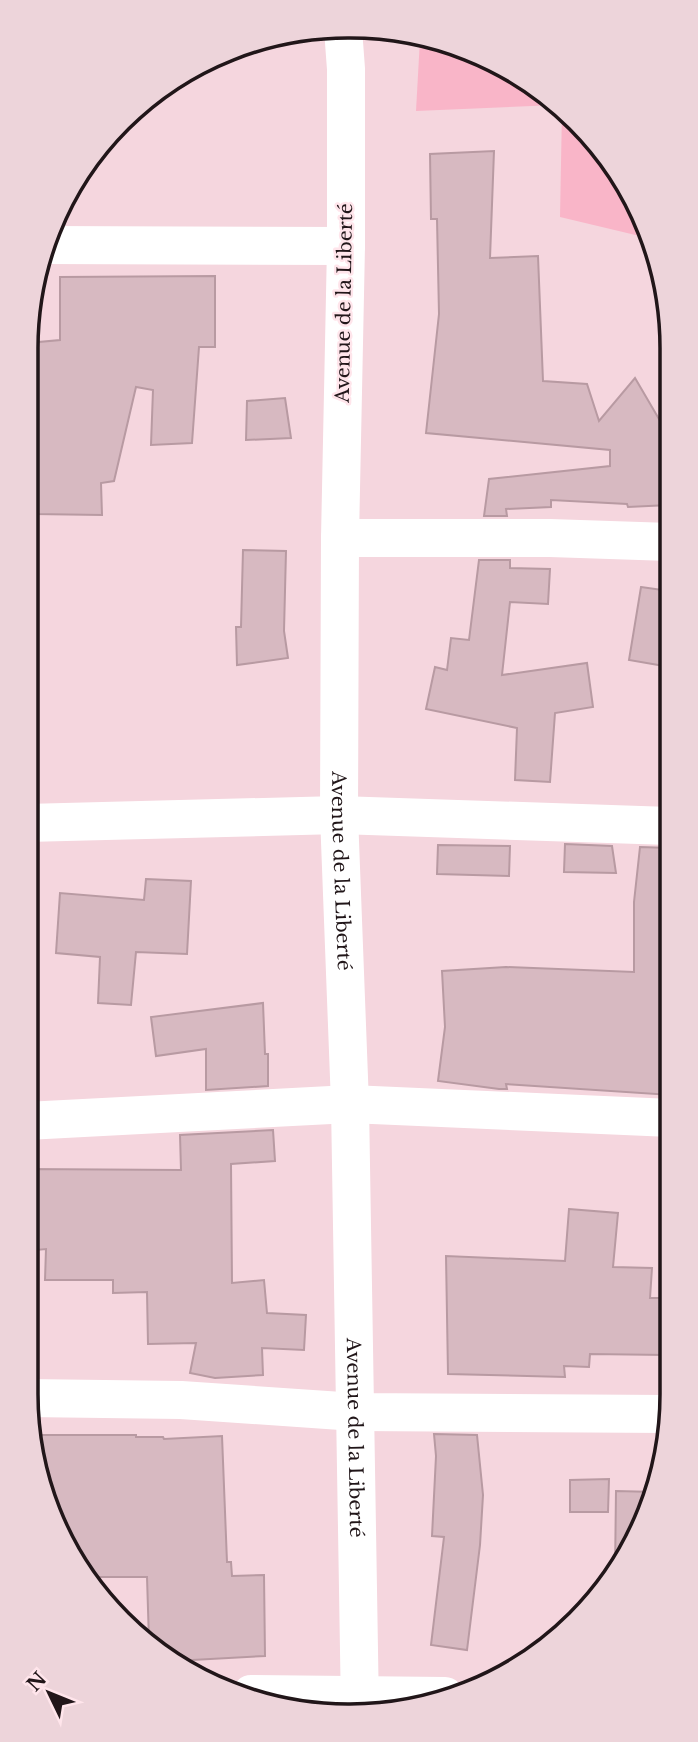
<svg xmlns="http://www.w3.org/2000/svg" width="698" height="1742" font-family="'Libre Baskerville',serif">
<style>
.green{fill:#f9b5c8}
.building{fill:#d7b9c1;stroke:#b89aa2;stroke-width:2}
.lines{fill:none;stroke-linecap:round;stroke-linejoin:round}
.minor{stroke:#fff;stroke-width:38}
.labels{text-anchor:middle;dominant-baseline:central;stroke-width:5;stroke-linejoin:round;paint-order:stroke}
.street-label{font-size:19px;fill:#211619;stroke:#ffe5eb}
.rim{fill:none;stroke:#211619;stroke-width:3.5}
</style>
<rect width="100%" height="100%" fill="#f5d6de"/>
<!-- green -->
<g class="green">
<path d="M420 39 452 43 528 80 556 105 416 111Z"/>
<path d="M562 110 592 137 639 207 648 238 560 217Z"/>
</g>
<!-- building -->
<g class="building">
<path d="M494 151 490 258 538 256 543 381 587 384 599 421 635 378 666 431V459H669V505L628 507 627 504 551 500V507L506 509 507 516H484L489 479 610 466V450L426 433 439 314 437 219H431L430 154Z"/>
<path d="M215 276V347H199L192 443 151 445 153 390 136 387 114 481 101 483 102 515 34 514 28 470 36 469 28 343 60 340V277Z"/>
<path d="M285 398 291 438 246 440 247 401Z"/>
<path d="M243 550 286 551 284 631 288 658 237 665 236 627H241Z"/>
<path d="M479 560H510V568L550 569 548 604 510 602 502 675 587 663 593 707 555 713 550 782 515 780 517 728 426 709 435 667 447 670 451 638 469 640Z"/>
<path d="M641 587 670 591V667L629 660Z"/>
<path d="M565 844 612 846 616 873 564 872Z"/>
<path d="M438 845 510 846 509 876 437 874Z"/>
<path d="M640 847 670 848 671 1095 506 1084 507 1089H499L438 1081 445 1027 442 971 506 967 634 972V902Z"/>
<path d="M146 879 191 881 187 954 136 952 131 1005 98 1003 100 957 56 953 60 893 144 900Z"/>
<path d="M263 1003 265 1054H268V1086L206 1090V1049L156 1056 151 1017Z"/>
<path d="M273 1130 275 1161 231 1164 232 1283 264 1280 267 1313 306 1315 304 1350 262 1348 263 1375 215 1378 190 1373 196 1343 148 1344 147 1292 113 1293V1280H45L46 1249 26 1251V1169L181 1170 180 1135Z"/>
<path d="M569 1209 618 1213 613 1267 652 1268 650 1298H668L666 1355 590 1354 589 1367 564 1366 565 1377 448 1374 446 1256 565 1261Z"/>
<path d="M434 1434 477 1435 483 1495 480 1545 467 1650 431 1645 444 1537 432 1536 436 1456Z"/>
<path d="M33 1435H136V1437H163L164 1439 222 1436 227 1562H231L232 1576 264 1575 265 1656 174 1661 149 1641 147 1577H90L44 1497Z"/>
<path d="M609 1479 608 1512H570V1480Z"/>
<path d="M616 1491 655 1492 615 1572Z"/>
</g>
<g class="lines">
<!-- minor -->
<g class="minor">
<path id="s1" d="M343 29 346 69V246L340 538 339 815 350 1104 360 1711"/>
<path d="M43 245 346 246"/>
<path d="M340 538H550L670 542"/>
<path d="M26 823 339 815 670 826"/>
<path d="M26 1121 350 1104 671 1118"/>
<path d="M27 1398 181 1400 356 1412 668 1414"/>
<path d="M251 1694 445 1696"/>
</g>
</g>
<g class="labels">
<!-- street labels -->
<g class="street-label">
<text transform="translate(344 303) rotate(-89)">Avenue de la Liberté</text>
<text stroke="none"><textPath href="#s1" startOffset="842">Avenue de la Liberté</textPath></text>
<text stroke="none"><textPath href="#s1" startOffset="1409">Avenue de la Liberté</textPath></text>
</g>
</g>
<!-- crop -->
<path d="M0 0H698V1742H0ZM348 38H350A310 310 0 0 1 660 348V1394A310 310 0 0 1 350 1704H348A310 310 0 0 1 38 1394V348A310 310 0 0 1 348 38Z" fill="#edd4da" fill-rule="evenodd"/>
<path class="rim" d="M348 38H350A310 310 0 0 1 660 348V1394A310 310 0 0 1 350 1704H348A310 310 0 0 1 38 1394V348A310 310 0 0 1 348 38Z"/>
<!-- north arrow -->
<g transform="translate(49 1693) rotate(313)" stroke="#ffe5eb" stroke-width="5" paint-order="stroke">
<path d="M0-5L12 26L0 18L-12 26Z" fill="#211619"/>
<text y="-10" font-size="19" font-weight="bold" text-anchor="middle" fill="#211619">N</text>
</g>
</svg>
